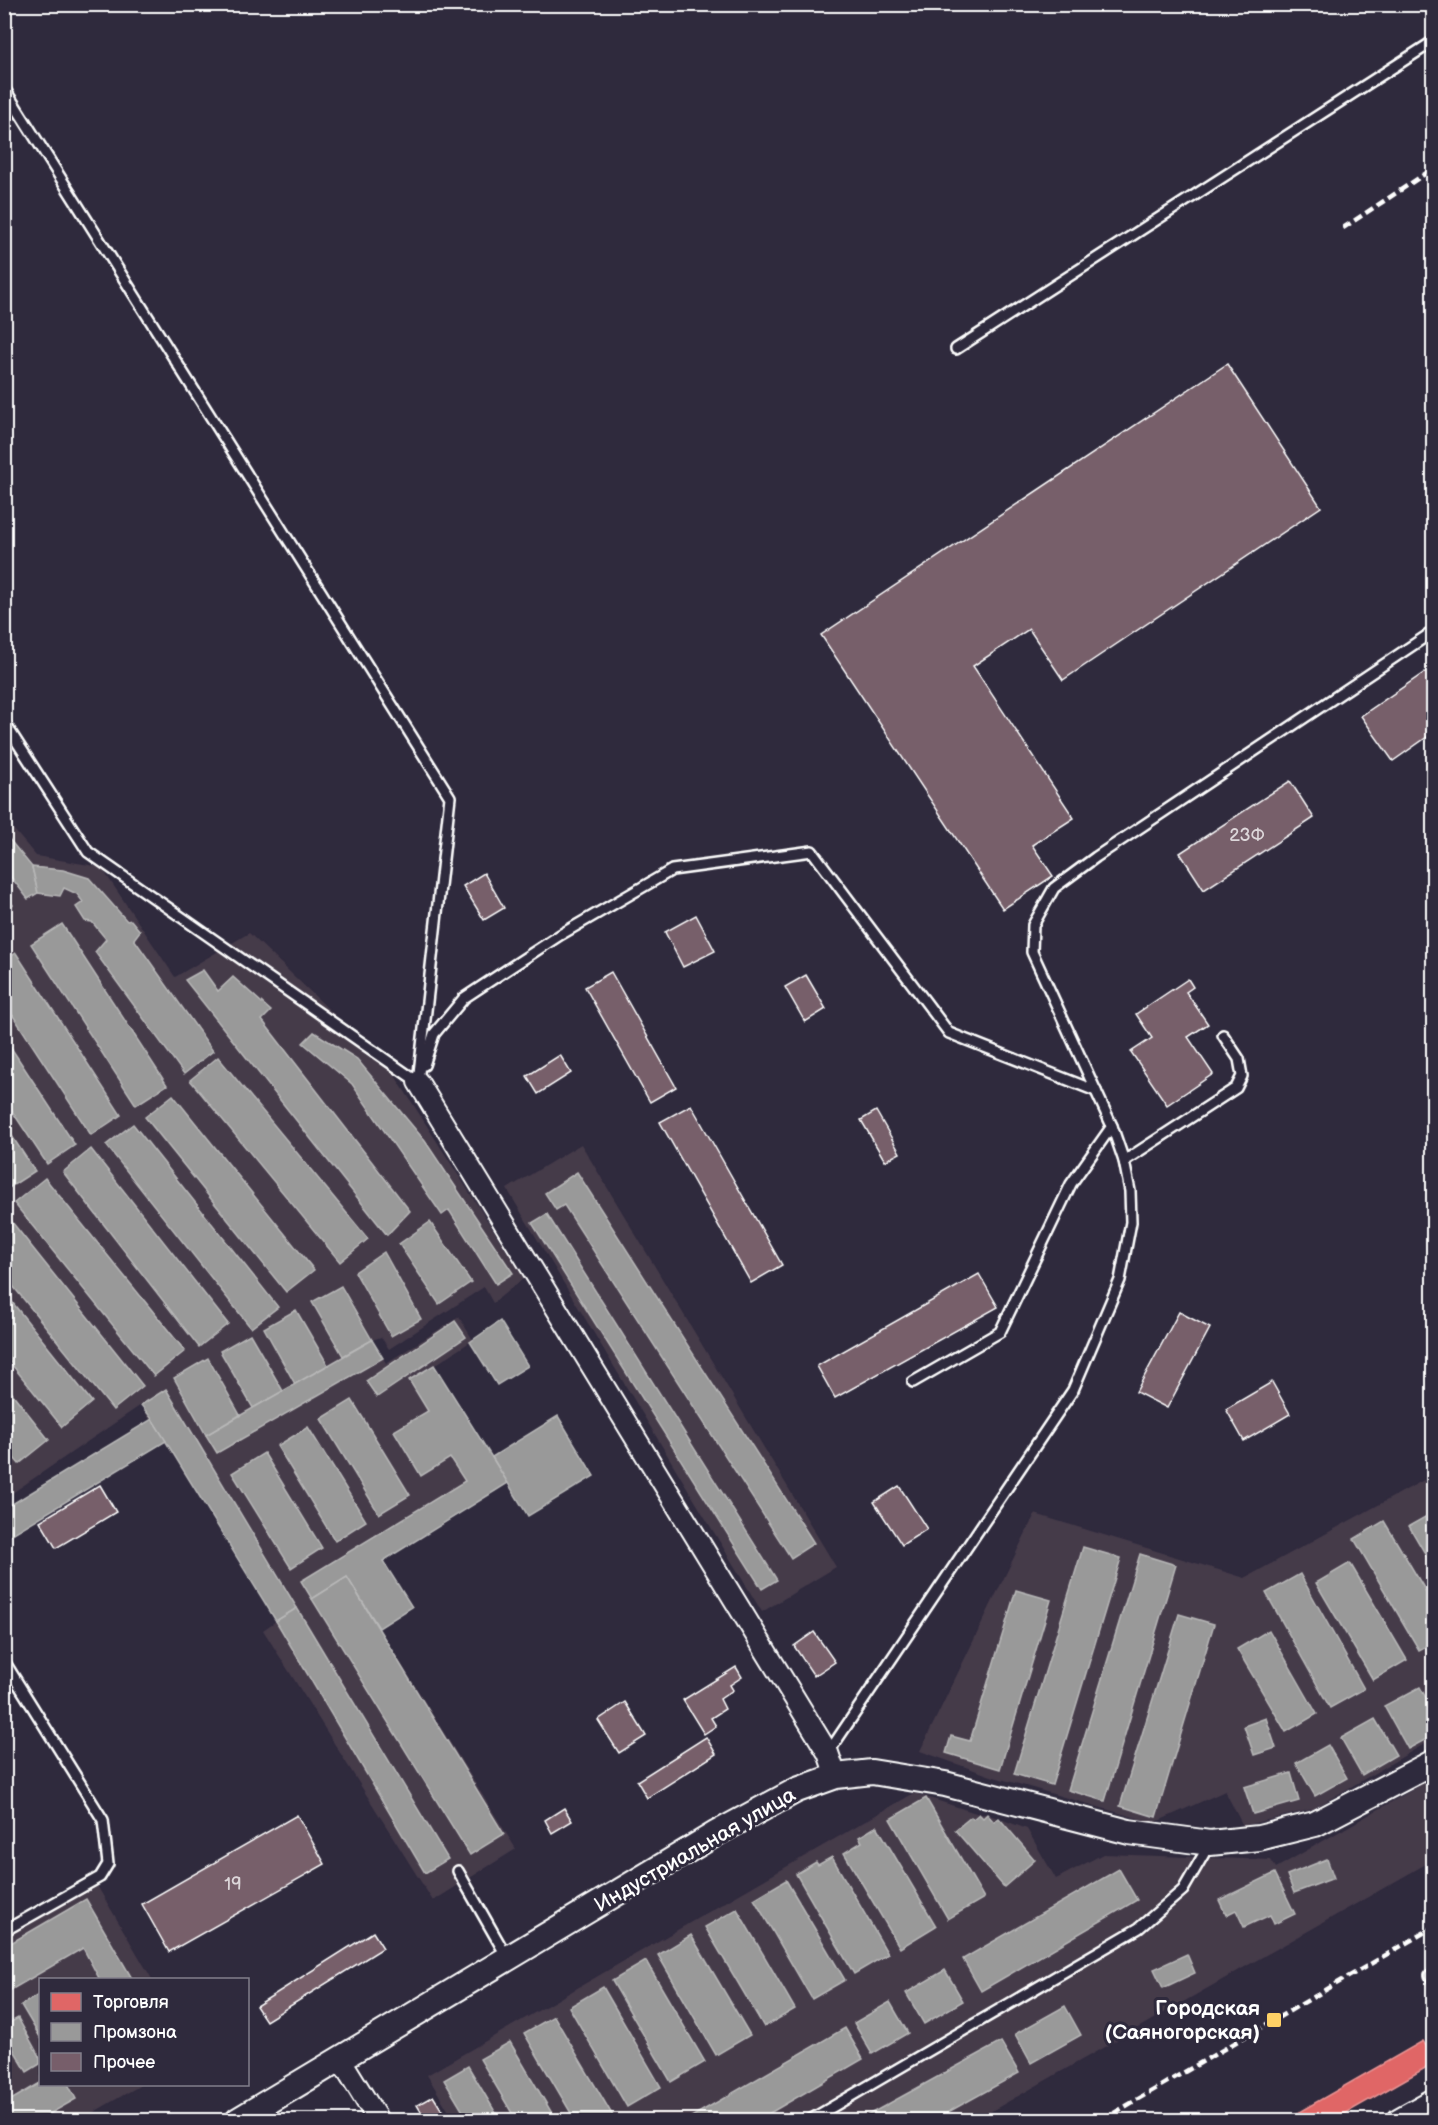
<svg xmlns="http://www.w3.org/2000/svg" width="1438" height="2125" font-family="'Balsamiq Sans',sans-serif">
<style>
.built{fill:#453a4a}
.shops{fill:#e06666;stroke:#e99494;stroke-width:1.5}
.industry{fill:#999;stroke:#b8b8b8;stroke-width:1.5}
.building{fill:#775e6a;stroke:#fff;stroke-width:1.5}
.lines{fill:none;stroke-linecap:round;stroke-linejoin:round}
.service-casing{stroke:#fff;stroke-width:14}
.minor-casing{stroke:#fff;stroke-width:24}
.tertiary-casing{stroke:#fff;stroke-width:28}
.service{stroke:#2f2a3d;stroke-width:9}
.minor{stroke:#2f2a3d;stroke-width:20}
.tertiary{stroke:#2f2a3d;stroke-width:24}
.rail{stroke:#fff;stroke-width:4.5;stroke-dasharray:9 4.5;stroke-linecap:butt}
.poi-dot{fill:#ffd166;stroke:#2f2a3d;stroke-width:2}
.labels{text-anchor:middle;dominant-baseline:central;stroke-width:6;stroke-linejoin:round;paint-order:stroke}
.number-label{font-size:18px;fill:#ddd7da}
.street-label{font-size:21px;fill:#fff;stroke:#2f2a3d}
.poi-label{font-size:21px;font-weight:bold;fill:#fff;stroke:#2f2a3d;text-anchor:end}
</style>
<rect width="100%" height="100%" fill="#2f2a3d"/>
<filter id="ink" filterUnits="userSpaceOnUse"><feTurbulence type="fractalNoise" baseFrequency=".0167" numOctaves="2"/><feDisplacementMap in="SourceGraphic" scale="12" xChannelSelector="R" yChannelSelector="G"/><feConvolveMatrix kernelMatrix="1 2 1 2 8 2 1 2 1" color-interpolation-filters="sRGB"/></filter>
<g filter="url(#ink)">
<!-- built -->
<g class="built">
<path d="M4 818 36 856 101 867 175 977 249 933 390 1068 524 1278 493 1303 484 1287 389 1349 381 1337 372 1340 386 1363 459 1317 473 1340 435 1365 508 1483 383 1561 412 1607 379 1628 516 1849 433 1901 263 1630 276 1621 165 1442 5 1539V1509L150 1420 141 1405 5 1498Z"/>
<path d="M581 1144 836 1567 762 1612 507 1189Z"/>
<path d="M1433 1475V1739L1313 1809 1243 1826 1225 1791 1154 1823 994 1777 920 1751 1035 1514 1245 1578Z"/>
<path d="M1433 1778V1860L976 2120H454L427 2075 914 1793 979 1814H987L1027 1829 1056 1879 1103 1854 1271 1860 1276 1868Z"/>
<path d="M92 1877 152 1979 40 1980V2084L141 2085 80 2120H5L4 1925Z"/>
</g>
<!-- shops -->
<path class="shops" d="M1423 2041 1434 2058V2063L1334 2120H1285Z"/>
<!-- industry -->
<g class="industry">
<path d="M4 833 32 867 38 893 28 899 4 868Z"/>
<path d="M32 867 63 870 89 878 127 921 131 920 140 931 134 939 213 1051 184 1074 95 952 106 939 92 922 85 921 76 907 83 902 77 894 64 888 60 896 38 893Z"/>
<path d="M4 893 13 905 4 911Z"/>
<path d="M62 924 167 1085 136 1105 31 944Z"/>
<path d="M16 953 121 1115 91 1135 4 1002V961Z"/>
<path d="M203 970 218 991 233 977 271 1011 262 1020 410 1211 387 1235 185 980Z"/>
<path d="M314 1032 357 1059 425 1141 513 1273 496 1284 449 1210 442 1215 352 1084 303 1043Z"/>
<path d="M4 1037 75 1145 47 1164 4 1099Z"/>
<path d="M218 1057 368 1239 340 1262 190 1080Z"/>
<path d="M173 1095 314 1270 286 1292 145 1117Z"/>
<path d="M4 1124 35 1171 4 1191Z"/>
<path d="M133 1124 278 1307 251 1328 106 1145Z"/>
<path d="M91 1149 228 1324 199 1347 63 1172Z"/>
<path d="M577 1172 814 1543 791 1558 564 1205 556 1210 545 1193Z"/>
<path d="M45 1178 185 1351 154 1376 14 1203Z"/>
<path d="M4 1212 143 1386 113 1410 4 1275Z"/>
<path d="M547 1214 777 1580 762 1589 532 1223Z"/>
<path d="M430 1222 471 1282 439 1304 399 1244Z"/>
<path d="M384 1252 421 1319 391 1336 355 1272Z"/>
<path d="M341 1286 372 1340 343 1356 312 1302Z"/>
<path d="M4 1292 92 1402 62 1427 4 1355Z"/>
<path d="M296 1310 328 1365 295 1384 264 1328Z"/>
<path d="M455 1321 466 1337 377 1397 366 1381Z"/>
<path d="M500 1321 528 1366 497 1385 470 1342Z"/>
<path d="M250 1334 283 1391 253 1408 220 1351Z"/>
<path d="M372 1340 383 1358 217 1453 206 1435Z"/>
<path d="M208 1358 240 1415 206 1435 174 1378Z"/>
<path d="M434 1365 508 1483 383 1561 412 1607 379 1628 347 1577 312 1599 301 1581 465 1481 450 1458 421 1476 394 1431 428 1411 409 1380Z"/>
<path d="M4 1383 49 1440 19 1464 4 1446Z"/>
<path d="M166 1389 297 1608 276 1621 152 1419 141 1405Z"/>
<path d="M352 1400 410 1495 379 1514 321 1419Z"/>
<path d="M558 1416 594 1476 528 1516 492 1457Z"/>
<path d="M152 1419 166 1441 4 1539V1509Z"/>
<path d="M308 1427 366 1521 335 1541 277 1446Z"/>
<path d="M264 1453 322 1548 291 1568 232 1473Z"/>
<path d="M1434 1512V1569L1409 1526Z"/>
<path d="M1384 1521 1434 1605V1642L1419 1650 1354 1539Z"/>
<path d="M1083 1547 1121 1558 1052 1785 1014 1774Z"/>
<path d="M1140 1554 1176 1565 1105 1801 1068 1790Z"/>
<path d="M1350 1563 1407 1660 1373 1680 1316 1583Z"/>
<path d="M1300 1574 1364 1689 1330 1708 1266 1593Z"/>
<path d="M347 1577 504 1834 470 1855 312 1599Z"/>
<path d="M1016 1590 1051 1600 1000 1769 946 1753 951 1736 970 1741Z"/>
<path d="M297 1608 448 1859 425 1873 276 1621Z"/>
<path d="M1179 1614 1214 1624 1156 1817 1120 1806Z"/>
<path d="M1269 1630 1317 1714 1286 1732 1237 1649Z"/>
<path d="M1420 1687 1434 1712V1735L1408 1749 1384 1706Z"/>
<path d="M1266 1718 1276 1748 1254 1755 1244 1726Z"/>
<path d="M1375 1719 1396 1755 1362 1775 1341 1738Z"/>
<path d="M1328 1745 1347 1778 1315 1796 1296 1763Z"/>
<path d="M1291 1773 1299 1801 1253 1814 1244 1787Z"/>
<path d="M926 1798 984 1898 948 1919 890 1819Z"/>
<path d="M979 1814 983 1818 987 1814 994 1822 999 1818 1035 1860 1004 1887 955 1830 971 1817 973 1819Z"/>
<path d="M877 1826 936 1926 900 1948 844 1853 862 1842 859 1837Z"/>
<path d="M832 1857 888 1954 854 1974 796 1874 816 1862 818 1865Z"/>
<path d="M1327 1859 1334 1878 1294 1893 1287 1875Z"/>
<path d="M1119 1869 1137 1900 981 1991 963 1959Z"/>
<path d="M1275 1873 1295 1914 1274 1924 1270 1915 1244 1927 1236 1910 1226 1915 1219 1900Z"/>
<path d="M786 1880 845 1980 812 1999 754 1899Z"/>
<path d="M86 1899 133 1980H100L83 1948 4 1994V1947Z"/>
<path d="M737 1909 795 2009 764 2027 705 1927Z"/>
<path d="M691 1935 750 2035 716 2055 658 1955Z"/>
<path d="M1187 1954 1195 1973 1163 1988 1154 1969Z"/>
<path d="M646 1961 705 2062 671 2082 612 1981Z"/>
<path d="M945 1970 963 2001 924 2024 906 1993Z"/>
<path d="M603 1987 661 2087 627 2107 569 2007Z"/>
<path d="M40 1994V2037L21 2005Z"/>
<path d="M890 2002 908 2033 872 2054 854 2023Z"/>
<path d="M1065 2006 1081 2035 1031 2063 1015 2034Z"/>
<path d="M554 2016 613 2116 604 2120H575L524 2033Z"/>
<path d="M18 2018 40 2058V2064L27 2072 8 2040 4 2042V2026Z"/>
<path d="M845 2028 863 2059 758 2120H686Z"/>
<path d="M510 2042 556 2120H516L480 2059Z"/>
<path d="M1001 2042 1019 2073 934 2120H914L911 2116 903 2120H859Z"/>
<path d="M468 2066 500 2120H468L444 2080Z"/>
<path d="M40 2083 68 2084 76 2099 39 2120H4V2104Z"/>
</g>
<!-- building -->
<g class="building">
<path d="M1227 364 1321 507 1063 680 1029 629 973 666 1074 818 1032 845 1053 876 1003 909 821 635Z"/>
<path d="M1434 666V732L1393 761 1361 716Z"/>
<path d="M1290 781 1314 818 1204 890 1180 853Z"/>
<path d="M484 873 504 908 484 920 463 886Z"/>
<path d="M696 915 715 951 683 967 665 932Z"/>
<path d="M611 972 676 1087 650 1102 585 987Z"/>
<path d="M806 975 826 1009 805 1022 785 987Z"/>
<path d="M1188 979 1193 987 1186 992 1208 1024 1188 1037 1213 1074 1167 1105 1131 1052 1152 1038 1136 1014Z"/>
<path d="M560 1055 571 1073 538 1094 527 1076Z"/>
<path d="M691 1105 782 1265 751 1283 660 1122Z"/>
<path d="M876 1111 900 1153 885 1161 861 1120Z"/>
<path d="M979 1274 998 1307 835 1398 817 1366Z"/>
<path d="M1179 1312 1210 1328 1167 1408 1136 1392Z"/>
<path d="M1272 1382 1290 1414 1244 1441 1226 1409Z"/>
<path d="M100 1485 116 1512 56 1548 40 1521Z"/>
<path d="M899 1486 927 1529 902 1545 874 1502Z"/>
<path d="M814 1632 835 1662 814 1676 794 1646Z"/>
<path d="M736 1667 742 1677 730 1685 733 1690 720 1699 725 1709 711 1718 716 1726 704 1734 683 1700Z"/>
<path d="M625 1702 646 1736 619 1753 598 1720Z"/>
<path d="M706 1737 716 1754 647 1798 637 1781Z"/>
<path d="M564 1808 572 1821 552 1833 545 1820Z"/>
<path d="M297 1815 325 1864 169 1952 142 1904Z"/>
<path d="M373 1932 383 1948 266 2021 256 2006Z"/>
<path d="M433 2096 448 2120H426L417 2105Z"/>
</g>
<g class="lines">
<!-- service casing -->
<g class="service-casing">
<g id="service">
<path d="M4 88 450 797 418 1082"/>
<path d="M956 349 1434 41"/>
<path d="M4 722 88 852 418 1082"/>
<path d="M424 1065 434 1034 464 998 560 935 672 870 812 851 949 1033 1096 1091"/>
<path d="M1124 1161 1236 1088 1242 1076 1239 1059 1223 1035"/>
<path d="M913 1382 1000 1332 1071 1184 1112 1126"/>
<path d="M4 1661 103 1820 108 1864 100 1877 4 1931"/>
<path d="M828 1753 1073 1390 1120 1280 1131 1222 1130 1191 1124 1161 1112 1126 1032 952 1033 925 1054 888 1096 857 1434 631"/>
<path d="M458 1871 507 1957"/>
<path d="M1434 1973 1430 1975 1434 1982"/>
<path d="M810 2120 1139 1928 1183 1890 1209 1845"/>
</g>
</g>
<!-- minor casing -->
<g class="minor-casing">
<g id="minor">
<path d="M418 1082 828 1753 836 1776"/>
<path d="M341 2060 378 2120"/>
</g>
</g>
<!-- tertiary casing -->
<g class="tertiary-casing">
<g id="tertiary">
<path d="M238 2120 717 1833 797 1790 836 1776 872 1772 945 1784 1129 1832 1210 1843 1259 1838 1315 1824 1434 1762"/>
<path d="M1400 2120 1434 2101"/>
</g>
</g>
<!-- service -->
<use href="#service" class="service"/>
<!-- minor -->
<use href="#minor" class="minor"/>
<!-- tertiary -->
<use href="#tertiary" class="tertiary"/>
<!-- rail -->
<g class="rail">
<path d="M1343 228 1434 168"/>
<path d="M1102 2120 1434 1927"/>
</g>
</g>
</g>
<!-- markers -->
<rect class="poi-dot" x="1266" y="2012" width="16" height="16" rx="3"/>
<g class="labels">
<!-- number labels -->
<g class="number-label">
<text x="1247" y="835">23Ф</text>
<text x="233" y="1884">19</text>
</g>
<!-- street labels -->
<g class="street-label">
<text transform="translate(695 1850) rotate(-30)">Индустриальная улица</text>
</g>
<!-- poi labels -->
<g class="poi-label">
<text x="1260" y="2008">Городская<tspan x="1260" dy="24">(Саяногорская)</tspan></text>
</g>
</g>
<!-- margin -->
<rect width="1438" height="2125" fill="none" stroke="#2f2a3d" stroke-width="24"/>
<rect x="12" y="12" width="1414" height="2101" fill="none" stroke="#fff" stroke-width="2" filter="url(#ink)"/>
<!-- legend -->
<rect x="39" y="1978" width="210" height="108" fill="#2f2a3d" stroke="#827f8b" stroke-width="1.5"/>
<rect x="51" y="1993" width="30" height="18" fill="#e06666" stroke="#827f8b" stroke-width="1.5"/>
<text x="93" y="2008" font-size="18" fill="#ffffff">Торговля</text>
<rect x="51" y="2023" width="30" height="18" fill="#999999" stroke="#827f8b" stroke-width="1.5"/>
<text x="93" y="2038" font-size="18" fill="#ffffff">Промзона</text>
<rect x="51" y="2053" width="30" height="18" fill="#775e6a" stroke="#827f8b" stroke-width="1.5"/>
<text x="93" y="2068" font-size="18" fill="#ffffff">Прочее</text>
</svg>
